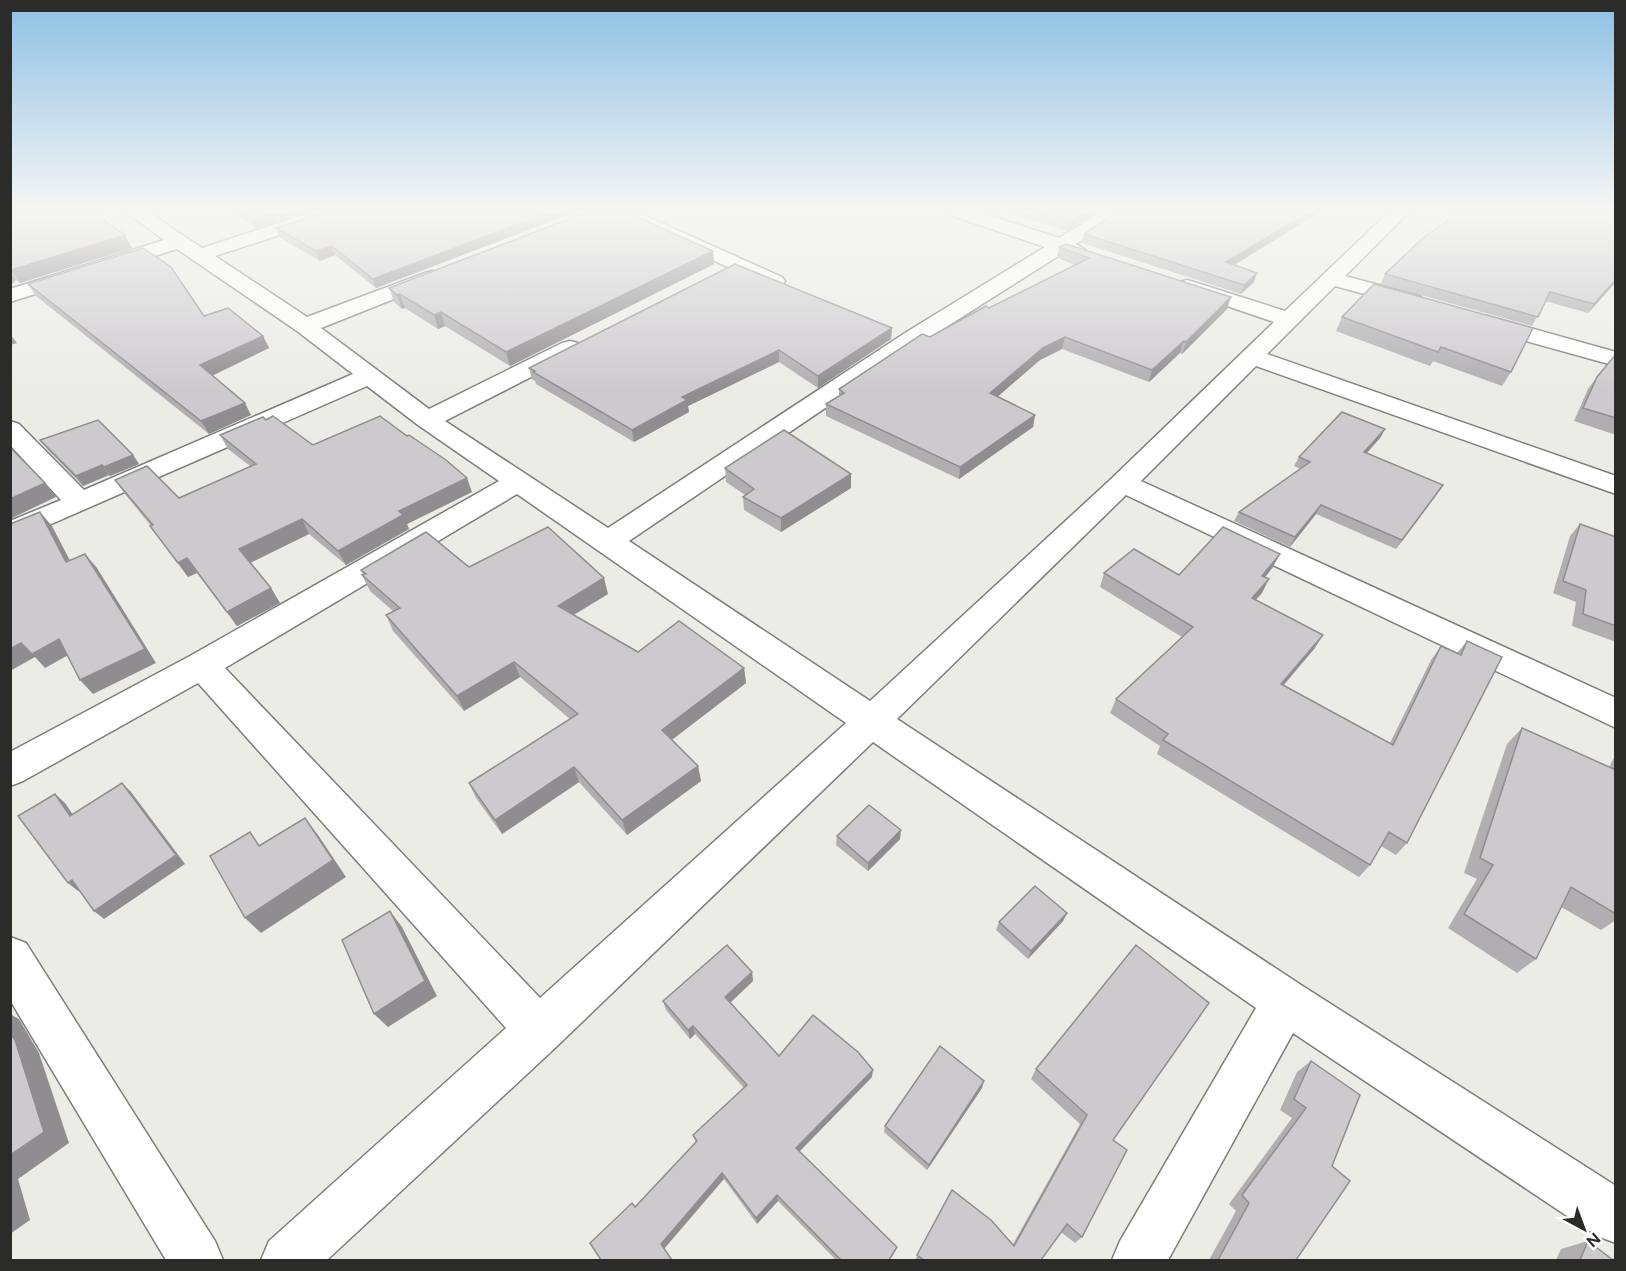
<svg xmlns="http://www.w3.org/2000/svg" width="1626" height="1271" font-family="Figtree,sans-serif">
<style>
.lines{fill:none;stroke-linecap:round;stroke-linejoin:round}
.street-casing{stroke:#7d7d79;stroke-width:3}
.street{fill:#fff;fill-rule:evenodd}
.wall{fill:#b0aeb1}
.shaded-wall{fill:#908d90}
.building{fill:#cdcace;stroke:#908d90;stroke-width:1.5}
</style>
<rect width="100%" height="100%" fill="#ecece7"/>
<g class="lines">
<!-- street casing -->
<g class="street-casing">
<g id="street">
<path d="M126 212H148L202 248 312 212H340L338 216 215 256 307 317 425 273 432 271 439 273 442 277 439 281 321 328 429 409 562 343 570 341 578 343 582 348 578 353 445 421 608 528 905 333 1045 247 953 216 951 212H979L1059 238 1101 212H1123L1076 244 1085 250 1082 254 1075 256 1063 253 921 343 629 541 870 701 1110 480 1274 322 1180 290 1177 286 1180 282 1187 280 1194 282 1285 311 1389 212H1409L1345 276 1420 296 1423 301 1420 306 1412 307 1335 286 1267 354 1616 476V494L1256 366 1141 481 1616 698V728L1126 495 897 719 1301 985 1616 1186V1243L1597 1236 1293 1033 1168 1260H1112L1120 1241 1256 1008 873 742 556 1047 327 1260H261L269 1241 506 1028 198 683 23 781 10 786V752L190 656 499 481 418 425 367 386 10 542V521L61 500 10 445V421L19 424 84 490 353 374 297 331 177 249 10 302V289L164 240ZM517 494 846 723 540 998 225 668Z"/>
<path d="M612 212H637L782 277 785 281 782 285 775 287 768 285 614 216Z"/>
<path d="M1487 316 1616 352V366L1479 328 1476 323 1479 318Z"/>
<path d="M10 937 26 943 215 1241 223 1260H166L10 1000Z"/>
</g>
</g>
<!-- street -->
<use href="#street" class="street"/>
</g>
<!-- wall -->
<g class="wall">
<path d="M10 212 125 235 132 248 20 283 16 280 10 286Z"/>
<path d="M232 212H304L256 228Z"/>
<path d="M575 212 376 288 335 255 320 261 279 237 276 228Z"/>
<path d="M1007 212H1096L1067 231Z"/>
<path d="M1443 212H1616V282L1588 313 1545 301 1532 326 1381 284 1385 274 1456 215Z"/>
<path d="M1084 234 1234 265 1254 282 1241 294 1082 243Z"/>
<path d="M1059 247 1227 309 1182 354 1180 353 1149 382 1062 349 1040 360 998 396 1035 415 1033 427 959 479 826 416V404L839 396V389L930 337 1075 265 1057 258Z"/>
<path d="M713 251 714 264 510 366 445 326 438 329 405 308 402 309 394 302 389 288Z"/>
<path d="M28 284 204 316 263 336 269 348 212 376 251 415 209 434 36 296Z"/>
<path d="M1374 284 1511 372 1502 386 1433 361 1430 366 1336 331 1342 317Z"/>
<path d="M892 328 891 339 818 388 779 362 688 406 689 412 634 442 536 384 535 381 532 379 529 368Z"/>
<path d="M1616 354V435L1574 421 1588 389 1597 377Z"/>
<path d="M266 420 313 445 472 492 407 524 409 529 346 565 309 534 250 563 271 588 280 603 237 626 197 573 188 577 150 526H151L125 494 115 480 179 498 250 466 228 449 220 435Z"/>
<path d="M1385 429 1380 438 1367 453 1437 494 1396 549 1316 514 1290 547 1234 521 1239 512 1300 469 1294 466 1299 457Z"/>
<path d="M40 440 133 455 139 464 110 476 109 475 83 486 47 449Z"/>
<path d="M725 468 851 488 781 532 744 510 743 497 745 495 726 482Z"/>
<path d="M1580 524 1616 537V642L1572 626 1576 602 1553 593 1570 536Z"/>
<path d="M469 567 608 594 574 615 638 652 744 668 746 683 672 740 698 766 701 781 627 835 579 782 502 834 476 798 469 783 570 719 520 677 464 711 393 631 386 615 393 611 370 591 362 575H363L361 570Z"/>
<path d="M1273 567 1265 577 1262 593 1256 600 1323 635 1314 649 1284 685 1390 743 1431 660 1441 646 1457 653 1467 641 1407 843 1396 855 1381 846 1370 865 1359 877 1157 754 1160 746 1110 713 1116 699 1182 637 1100 587 1104 573 1179 575Z"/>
<path d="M1522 728 1609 767 1616 754V920L1601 930 1561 907 1536 959 1517 973 1448 928 1477 879 1464 873 1507 744Z"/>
<path d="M837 836 900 839 868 871 836 845Z"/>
<path d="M1067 913 1063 921 1028 959 996 930 999 922Z"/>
<path d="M752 972 753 981 730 1002 779 1056 872 1077 799 1152 897 1247 890 1260H836L778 1201 757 1224 724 1179 635 1207 696 1143 693 1135 744 1088 695 1034 690 1039 666 1010 663 1001Z"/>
<path d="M1311 1061 1296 1260H1209L1236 1211 1229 1204 1292 1118 1280 1110 1297 1072Z"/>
<path d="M1036 1069 1113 1140 1082 1237 1075 1243 1061 1232 1041 1260H915L952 1190 1013 1244 1080 1124 1031 1079Z"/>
<path d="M982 1088 927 1170 884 1132 885 1126Z"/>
<path d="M1588 1241 1613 1260H1556L1561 1249Z"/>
</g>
<!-- shaded-wall -->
<g class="shaded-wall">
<path d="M273 212H304L256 228 253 219Z"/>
<path d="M550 212H575L376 288 373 279Z"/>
<path d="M1084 212H1096L1067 231 1069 222Z"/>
<path d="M1309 212H1320L1223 272 1226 262Z"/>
<path d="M125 235 132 248 20 283 11 270Z"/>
<path d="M332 246 335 255 320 261 316 251Z"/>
<path d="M713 251 714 264 510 366 506 352Z"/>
<path d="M10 272 16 280 10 286Z"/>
<path d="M1257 273 1254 282 1241 294 1244 285Z"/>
<path d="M1616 279V282L1588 313 1594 304Z"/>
<path d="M400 294 405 308 402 309 397 295Z"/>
<path d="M1231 297 1227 309 1182 354 1186 342Z"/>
<path d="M441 312 445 326 438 329 434 315Z"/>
<path d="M892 328 891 339 818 388V376Z"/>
<path d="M10 334 17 343 10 345Z"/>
<path d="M263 336 269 348 207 378 200 365Z"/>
<path d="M1065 337 1062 349 1040 360 988 405 990 393 1043 348Z"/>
<path d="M1184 341 1180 353 1149 382 1152 370Z"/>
<path d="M779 350V362L688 406 689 412 634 442 632 430 682 397Z"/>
<path d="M245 403 251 415 209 434 201 421Z"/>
<path d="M1035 415 1033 427 959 479 960 467Z"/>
<path d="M1385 429 1380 438 1359 461 1364 452Z"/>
<path d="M133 455 139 464 110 476 104 467Z"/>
<path d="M102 465 109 475 83 486 76 476Z"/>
<path d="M851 474V488L781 532V518Z"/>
<path d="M467 478 472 492 407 524 409 529 346 565 338 551 399 511Z"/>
<path d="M45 483 56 497 10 519V499Z"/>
<path d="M1443 485 1437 494 1396 549 1402 540Z"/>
<path d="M1321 505 1316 514 1290 547 1295 537Z"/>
<path d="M40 512 52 526 78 576 66 562Z"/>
<path d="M302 519 309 534 248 564 239 549Z"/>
<path d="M85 554 97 568 156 663 93 694 80 680Z"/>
<path d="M1280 554 1273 567 1255 590 1262 576Z"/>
<path d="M187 558 197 573 188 577 178 563Z"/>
<path d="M604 578 608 594 563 621 558 606Z"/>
<path d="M1269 579 1262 593 1245 611 1252 598Z"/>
<path d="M271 588 280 603 237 626 227 612Z"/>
<path d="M1323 635 1314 649 1273 697 1281 684Z"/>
<path d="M59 639 72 653 45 668 35 657 10 671V649L21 643Z"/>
<path d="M514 662 520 677 464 711 457 696Z"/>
<path d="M744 668 746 683 665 745 662 730Z"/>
<path d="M698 766 701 781 627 835 622 820Z"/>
<path d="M574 767 579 782 502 834 495 820Z"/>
<path d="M122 783 131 792 185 864 104 919 94 911Z"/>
<path d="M55 794 65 803 80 825 70 816Z"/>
<path d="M305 818 318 835 346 877 261 933 245 918Z"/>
<path d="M901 830 900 839 868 871V863Z"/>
<path d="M72 880 82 888 78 891 68 883Z"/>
<path d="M390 911 402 927 437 996 388 1027 374 1014Z"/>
<path d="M1067 913 1063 921 1028 959 1031 951Z"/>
<path d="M752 972 753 981 727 1006 725 997Z"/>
<path d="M10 1014 19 1019 39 1053 69 1143 18 1179 30 1220 10 1234Z"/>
<path d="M693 1026 695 1034 690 1039 688 1030Z"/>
<path d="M873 1070 872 1077 796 1155V1148Z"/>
<path d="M984 1081 982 1088 927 1170 929 1165Z"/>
<path d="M722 1173 724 1179 664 1249 661 1244Z"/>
<path d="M777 1195 778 1201 757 1224 756 1218Z"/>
</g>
<!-- building -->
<g class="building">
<path d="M10 212H92L125 235 11 270 10 269Z"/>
<path d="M242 212H273L253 219Z"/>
<path d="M326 212H550L373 279 332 246 316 251 276 228Z"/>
<path d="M587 212H626L713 251 506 352 441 312 434 315 400 294 397 295 389 288Z"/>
<path d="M1037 212H1084L1069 222Z"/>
<path d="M1116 212H1309L1226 262 1257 273 1244 285 1084 234Z"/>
<path d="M1460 212H1616V279L1594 304 1550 292 1538 317 1385 274 1424 237Z"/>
<path d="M1066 244 1231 297 1186 342 1184 341 1152 370 1065 337 1043 348 990 393 1035 415 960 467 826 404 844 393 839 389 922 334 930 337 986 306 989 308 1089 258 1059 247Z"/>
<path d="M143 248 171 267 204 316 228 308 263 336 200 365 245 403 201 421 28 284Z"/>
<path d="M735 264 892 328 818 376 779 350 682 397 687 400 632 430 533 372 535 371 529 368Z"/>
<path d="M1374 284 1533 328 1511 372 1441 347 1438 352 1342 317Z"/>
<path d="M1616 354V418L1583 408 1597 377Z"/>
<path d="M1342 412 1385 429 1364 452 1443 485 1402 540 1321 505 1295 537 1239 512 1310 462 1299 457Z"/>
<path d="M273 416 313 445 380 416 407 436 409 435 446 460 467 478 399 511 403 515 338 551 302 519 239 549 271 588 227 612 187 558 178 563 150 526 153 525 115 480 147 466 179 498 256 464 220 435 263 417 266 420Z"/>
<path d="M98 420 133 455 104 467 102 465 76 476 40 440Z"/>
<path d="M784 430 851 474 781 518 743 497 754 489 725 468Z"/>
<path d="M10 447 45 483 10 499Z"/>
<path d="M40 512 66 562 85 554 145 649 80 680 59 639 32 654 21 643 10 649V524Z"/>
<path d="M1580 524 1616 537V626L1583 614 1586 590 1563 581Z"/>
<path d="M548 527 604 578 558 606 638 652 679 621 744 668 662 730 698 766 622 820 574 767 495 820 469 783 578 714 514 662 457 696 386 615 400 608 362 575 366 574 361 570 426 532 469 567Z"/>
<path d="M1223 527 1280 554 1262 576 1269 579 1252 598 1323 635 1281 684 1393 745 1441 646 1461 655 1467 641 1502 657 1407 843 1389 832 1370 865 1163 740 1168 734 1116 699 1193 627 1104 573 1134 549 1179 575Z"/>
<path d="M1522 728 1616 770V914L1571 887 1536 959 1464 914 1493 865 1480 858Z"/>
<path d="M122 783 176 855 94 911 72 880 68 883 18 816 55 794 70 816Z"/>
<path d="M869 805 901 830 868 863 837 836Z"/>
<path d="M305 818 333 860 245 918 210 856 250 832 259 846Z"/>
<path d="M1035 886 1067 913 1031 951 999 922Z"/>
<path d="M390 911 425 981 374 1014 342 940Z"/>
<path d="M727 945 752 972 725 997 779 1056 813 1015 858 1052 873 1070 796 1148 897 1247 889 1260H841L777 1195 756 1218 722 1173 661 1244 672 1260H601L590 1243 632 1203 635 1207 697 1141 693 1135 747 1085 693 1026 688 1030 663 1001Z"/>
<path d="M1136 945 1209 1003 1113 1140 1127 1150 1082 1237 1067 1224 1041 1260H924L917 1255 952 1190 991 1220 1014 1246 1087 1115 1036 1069Z"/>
<path d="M10 1033 15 1040 44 1132 10 1155Z"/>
<path d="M940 1046 984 1081 929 1165 885 1126Z"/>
<path d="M1311 1061 1360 1095 1332 1166 1350 1181 1296 1260H1218L1249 1203 1242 1195 1306 1108 1294 1099Z"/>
<path d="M1588 1241 1613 1260H1580Z"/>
</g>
<!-- sky -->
<linearGradient id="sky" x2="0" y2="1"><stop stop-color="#8dc0e5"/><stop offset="0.54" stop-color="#f6f6f4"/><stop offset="1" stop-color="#f6f6f4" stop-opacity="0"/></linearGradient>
<rect width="1626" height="390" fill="url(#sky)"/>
<!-- border -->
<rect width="1626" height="1271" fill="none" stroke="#2b2b29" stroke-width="24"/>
<!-- north arrow -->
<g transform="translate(1584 1229) rotate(139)" stroke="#ffffff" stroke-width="4.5" paint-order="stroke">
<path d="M0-4.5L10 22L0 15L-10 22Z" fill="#2b2b29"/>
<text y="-9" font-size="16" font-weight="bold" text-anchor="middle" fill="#2b2b29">N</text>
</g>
</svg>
